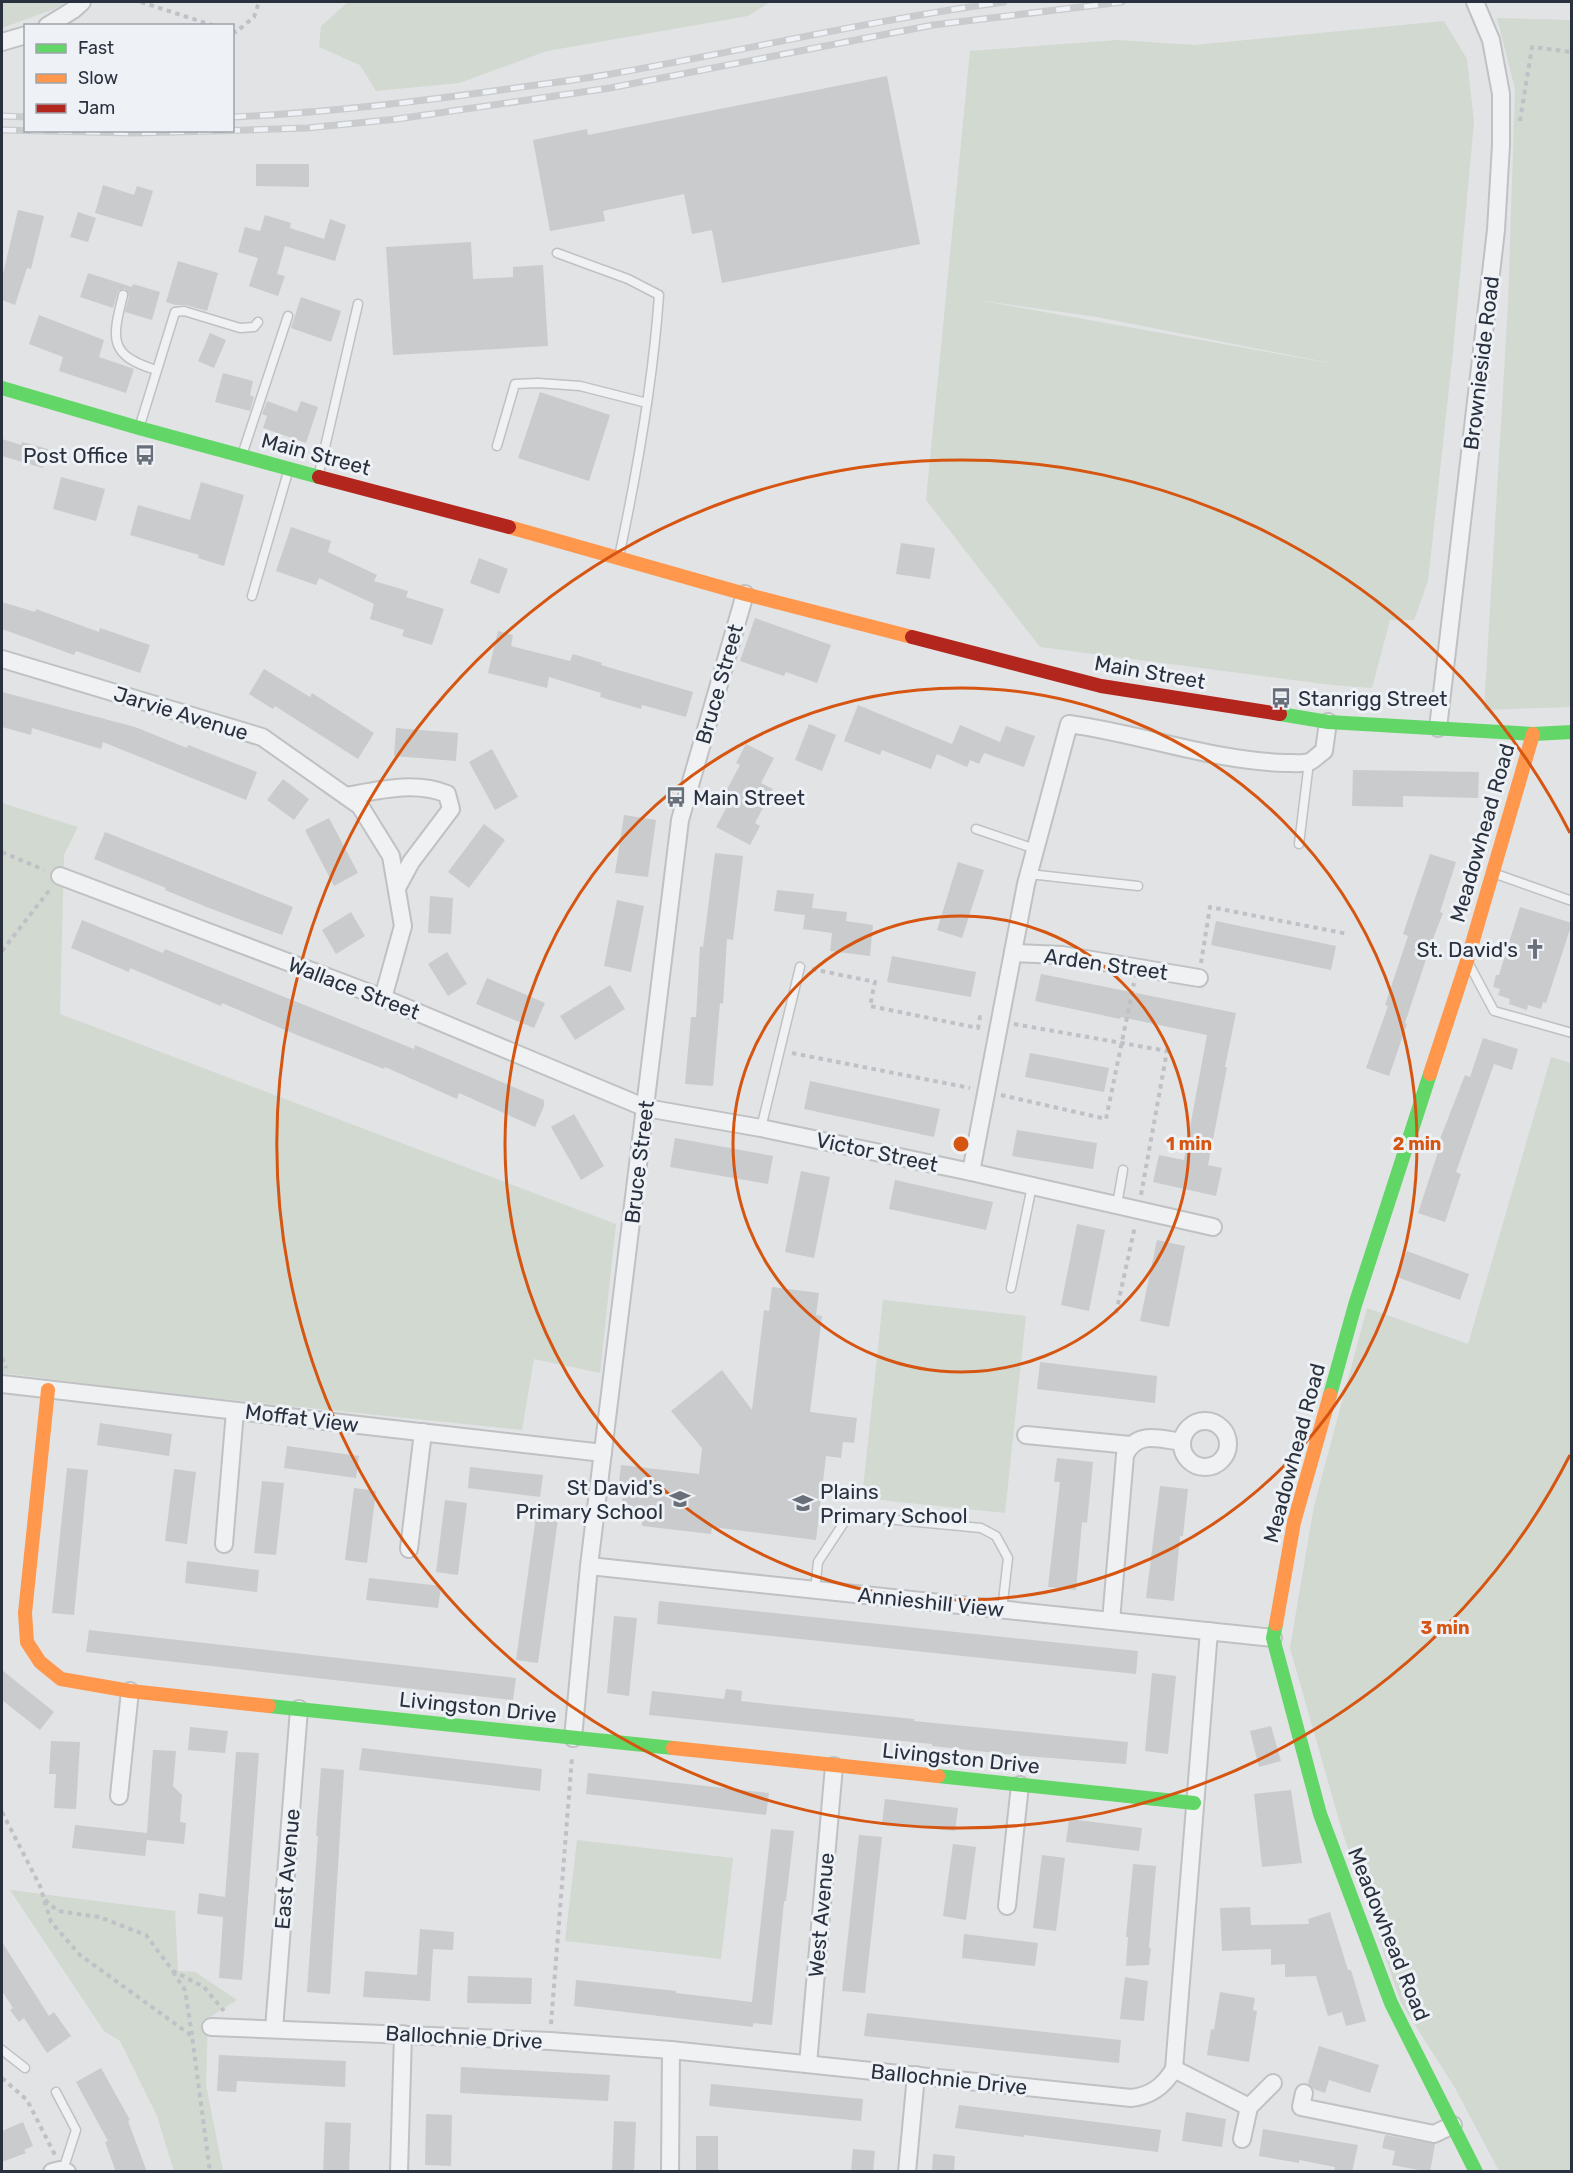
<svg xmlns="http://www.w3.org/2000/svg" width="1573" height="2173" font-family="Rubik,sans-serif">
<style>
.green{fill:#d2d9d1;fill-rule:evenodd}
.building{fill:#c9cbcd}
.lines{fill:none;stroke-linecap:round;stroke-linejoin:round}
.lane-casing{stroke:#bfc1c3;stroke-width:11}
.street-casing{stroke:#bfc1c3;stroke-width:20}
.path{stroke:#bfc1c6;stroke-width:4;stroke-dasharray:4.5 4.5;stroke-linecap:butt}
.lane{stroke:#f0f1f2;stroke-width:8}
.street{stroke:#f0f1f2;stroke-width:16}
.fast{stroke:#63d668;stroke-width:14}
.slow{stroke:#ff974d;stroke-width:14}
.jam{stroke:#b3261e;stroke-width:14}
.rail-casing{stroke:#c9cbcd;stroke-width:7}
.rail{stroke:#eef1f5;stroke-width:4.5;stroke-dasharray:14;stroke-linecap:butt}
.ring{fill:none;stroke:#d55511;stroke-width:3}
.labels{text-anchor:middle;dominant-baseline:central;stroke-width:6;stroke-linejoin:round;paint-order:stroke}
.street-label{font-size:21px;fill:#29313e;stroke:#eef1f5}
.poi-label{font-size:21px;fill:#29313e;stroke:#eef1f5;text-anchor:end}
.centre{fill:#d55511;stroke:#eef1f5;stroke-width:3}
.ring-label{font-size:18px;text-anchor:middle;font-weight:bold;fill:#d55511;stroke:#eef1f5;stroke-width:6;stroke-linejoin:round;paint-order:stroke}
</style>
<rect width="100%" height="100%" fill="#e1e3e5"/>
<!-- green -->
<g class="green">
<path d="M2 2H66L54 9 2 28Z"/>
<path d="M348 2H770L748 16 547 51 459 83 376 91 360 65 319 47 321 26Z"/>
<path d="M1497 18 1571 20V707L1484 710 1508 305 1515 89Z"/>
<path d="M1444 21 1467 59 1474 122 1453 351 1428 581 1414 620H1390L1372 688 1332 685 1040 647 926 500 970 51 1118 40 1194 45ZM977 300 1097 317 1336 364H1335Z"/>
<path d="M2 803 78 827 64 855 60 1014 616 1224 600 1373 534 1359 522 1430 146 1391 2 1373Z"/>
<path d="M1551 1057 1571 1063V2171H1499L1455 2088 1401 2003 1343 1834 1290 1648 1314 1506 1367 1308 1468 1344Z"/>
<path d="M883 1300 1026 1316 1005 1513 862 1498Z"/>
<path d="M577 1840 733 1858 721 1959 565 1941Z"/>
<path d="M10 1890 175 1911 178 1971 195 1972 237 2000 208 2018 206 2085 223 2171H174L157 2116 120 2041 104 2031Z"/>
</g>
<!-- building -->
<g class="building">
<path d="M887 76 920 244 722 283 712 230 692 234 684 194 603 211 605 221 550 231 533 140 587 129 588 135Z"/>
<path d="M256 164H309V187L256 186Z"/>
<path d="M103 185 134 195 137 186 153 191 142 227 95 213Z"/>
<path d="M18 210 44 216 31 269 27 268 15 305 2 300V278Z"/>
<path d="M78 212 96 218 88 242 70 237Z"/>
<path d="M265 215 291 223 290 228 324 239 330 219 346 225 335 261 285 246 277 274 285 276 278 296 249 286 258 258 238 252 245 227 260 231Z"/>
<path d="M471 242 473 279 513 277V267L543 265 548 346 393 355 386 247Z"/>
<path d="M178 261 218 273 207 311 186 305H176L166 302Z"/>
<path d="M88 273 132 287 133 284 160 292 152 320 125 312 129 296 125 289 118 291 113 308 80 297Z"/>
<path d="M301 297 341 311 331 342 291 328Z"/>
<path d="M39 315 104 340 99 357 134 369 126 393 59 371 63 357 29 344Z"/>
<path d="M210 333 226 340 214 368 198 361Z"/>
<path d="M223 373 253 381 250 395 254 397 250 411 215 402Z"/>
<path d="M540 392 610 415 589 481 518 458Z"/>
<path d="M267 401 297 412 301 401 318 407 306 443 263 428 267 416 262 414Z"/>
<path d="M2 439 21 445 22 442 48 449 43 468 2 456Z"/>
<path d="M61 477 105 489 96 521 53 509Z"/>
<path d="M201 482 244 495 224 566 198 558 199 555 130 535 138 505 190 520Z"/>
<path d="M291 527 331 541 328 552 377 575 374 581 408 591 406 597 444 609 432 645 402 636 404 630 370 619 374 604 319 578 316 585 276 571Z"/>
<path d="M901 543 935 548 930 579 896 574Z"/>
<path d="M479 558 508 569 499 594 470 583Z"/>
<path d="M2 602 35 612 36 609 99 632 100 628 150 645 140 673 76 651 74 655 2 629Z"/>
<path d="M755 618 831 645 817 683 786 672 784 676 740 661Z"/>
<path d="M498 631 513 635 511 646 570 661 573 654 602 663 601 665 693 692 686 717 642 705 641 709 600 697 601 693 549 677 547 688 488 673Z"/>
<path d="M264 669 310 697 312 693 374 733 358 759 275 706 273 709 249 694Z"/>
<path d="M2 692 135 727 187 748 188 745 257 772 246 800 103 742 101 749 32 728 31 735 2 727Z"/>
<path d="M858 705 952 744 960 725 1000 742 1006 726 1035 736 1024 767 984 753 979 764 970 760 967 767 937 754 931 769 882 750 880 755 844 741Z"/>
<path d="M809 724 836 735 822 771 795 760Z"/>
<path d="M396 728 458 733 456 761 394 756Z"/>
<path d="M746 744 774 758 761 783 773 789 755 823 760 826 750 845 716 827 732 797 725 793 740 765 736 763Z"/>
<path d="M492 749 518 797 495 810 469 762Z"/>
<path d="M1353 770 1479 772 1478 798 1403 796V807L1352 806Z"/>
<path d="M283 779 309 799 294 820 267 800Z"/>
<path d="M624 815 656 820 648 877 615 873Z"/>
<path d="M329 818 358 873 334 886 305 830Z"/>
<path d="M484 824 505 840 469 888 448 872Z"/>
<path d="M105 832 293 907 282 935 209 908 165 890 166 888 94 859Z"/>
<path d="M715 853 743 856 733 940 727 939 723 1004 720 1003 713 1086 685 1084 691 1017H696L700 946 703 947Z"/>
<path d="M1430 854 1456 862 1440 912 1443 913 1431 944 1405 1023 1407 1024 1389 1076 1366 1068 1388 1006 1385 1005 1408 936 1403 934Z"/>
<path d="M958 862 984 870 962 938 937 930Z"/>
<path d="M777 890 814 894 812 908 847 912 846 921 873 925 870 956 830 951 832 933 803 929 805 915 774 911Z"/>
<path d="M430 896 453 898 451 934 428 933Z"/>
<path d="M617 900 644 906 631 972 604 966Z"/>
<path d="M1520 907 1572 923 1546 1003 1543 1002 1541 1009 1528 1005 1527 1010 1509 1004 1510 999 1498 995 1500 989 1493 987 1496 975H1499Z"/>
<path d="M351 912 365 936 336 954 322 930Z"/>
<path d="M82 920 163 953 165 949 414 1049 415 1045 544 1100V1106L535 1127 459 1093 457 1099 385 1067 384 1069 297 1035 222 1003 221 1006 130 968 129 972 71 948Z"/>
<path d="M1216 921 1336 946 1331 970 1211 945Z"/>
<path d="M447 952 467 984 448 996 428 964Z"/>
<path d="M892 956 976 972 971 997 887 982Z"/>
<path d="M1041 974 1236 1013 1225 1067H1227L1208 1165 1222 1168 1216 1196 1153 1182 1159 1155 1184 1160 1207 1035 1121 1017 1120 1019 1035 1001Z"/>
<path d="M487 978 545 1003 534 1028 476 1004Z"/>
<path d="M610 985 625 1009 575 1040 560 1016Z"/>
<path d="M1483 1038 1518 1049 1512 1070 1494 1064 1456 1172 1461 1174 1445 1222 1418 1213 1442 1140 1440 1139 1465 1075 1470 1077Z"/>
<path d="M1030 1053 1109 1068 1104 1092 1025 1077Z"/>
<path d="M810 1081 940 1109 934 1137 804 1109Z"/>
<path d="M574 1114 604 1166 581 1180 551 1127Z"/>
<path d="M1017 1130 1097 1143 1093 1169 1012 1156Z"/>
<path d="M675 1138 773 1156 768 1184 670 1167Z"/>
<path d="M801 1171 830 1177 814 1258 785 1252Z"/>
<path d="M895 1180 993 1202 986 1230 889 1209Z"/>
<path d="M1077 1224 1105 1230 1089 1311 1061 1305Z"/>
<path d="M1157 1240 1185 1246 1169 1327 1140 1321Z"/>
<path d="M1407 1251 1469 1274 1460 1300 1397 1277Z"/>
<path d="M772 1287 819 1293 816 1315 822 1316 810 1412 857 1418 854 1443 843 1442 841 1458 826 1456 816 1540 712 1527 711 1534 642 1526V1521L620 1519 623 1491H618L621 1465 699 1474 702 1448 671 1411 722 1370 752 1410 764 1310 769 1311Z"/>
<path d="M1040 1362 1157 1376 1155 1403 1037 1389Z"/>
<path d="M100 1423 172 1434 169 1456 97 1445Z"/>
<path d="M287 1446 359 1456 356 1478 284 1468Z"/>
<path d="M1057 1458 1093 1462 1087 1523 1082 1522 1076 1590 1048 1587 1060 1482H1054Z"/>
<path d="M470 1467 543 1475 540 1497 468 1488Z"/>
<path d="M67 1468 88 1470 74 1615 52 1613Z"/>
<path d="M174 1469 196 1472 187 1544 165 1541Z"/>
<path d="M262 1481 284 1483 276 1555 254 1553Z"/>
<path d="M1160 1486 1188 1489 1183 1536H1180L1174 1601 1146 1598Z"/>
<path d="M354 1488 376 1491 367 1563 345 1560Z"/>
<path d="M445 1500 467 1503 458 1575 436 1572Z"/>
<path d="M536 1516 558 1519 538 1663 516 1660Z"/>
<path d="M187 1561 259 1570 257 1592 185 1583Z"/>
<path d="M369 1578 441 1586 438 1608 366 1600Z"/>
<path d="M659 1601 1138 1651 1136 1674 657 1624Z"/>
<path d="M614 1616 637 1618 629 1696 607 1693Z"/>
<path d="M89 1630 516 1678 513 1700 86 1652Z"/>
<path d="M2 1670 54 1712 40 1730 2 1700Z"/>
<path d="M1152 1673 1176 1676 1168 1754 1145 1751Z"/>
<path d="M726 1689 742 1691 741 1701 758 1703 914 1719V1721L1128 1742 1126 1764 1014 1755 932 1746V1744L649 1715 652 1691 724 1699Z"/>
<path d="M1271 1726 1281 1761 1259 1767 1250 1731Z"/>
<path d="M190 1727 228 1731 225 1753 188 1750Z"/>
<path d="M51 1741 80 1742 76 1809 54 1808 56 1774H49Z"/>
<path d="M362 1748 542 1769 540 1791 359 1770Z"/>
<path d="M153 1750 176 1751 173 1786 182 1795 180 1822 186 1823 184 1844 147 1840 145 1856 72 1848 75 1825 147 1833Z"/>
<path d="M236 1752 259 1753 242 1980 219 1978 223 1917 197 1914 199 1893 225 1897Z"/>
<path d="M321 1768 344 1770 330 1994 307 1992 318 1836H316Z"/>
<path d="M588 1773 769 1793 766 1815 586 1794Z"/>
<path d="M1291 1790 1302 1863 1262 1867 1254 1794Z"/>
<path d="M885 1799 958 1808 955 1831 882 1823Z"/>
<path d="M1069 1819 1142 1828 1139 1851 1066 1842Z"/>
<path d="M771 1829 794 1831 786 1901H784L772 2025 753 2023V2027L574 2006 576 1980 676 1991V1993L752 2002Z"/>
<path d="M859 1835 882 1837 865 1993 842 1991Z"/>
<path d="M953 1844 976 1847 966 1920 943 1916Z"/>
<path d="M1042 1855 1065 1858 1056 1931 1033 1928Z"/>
<path d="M1133 1864 1156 1866 1149 1948H1151L1149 1965 1126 1966 1128 1937H1126Z"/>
<path d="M1250 1907 1251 1925 1309 1924 1308 1919 1330 1912 1348 1970H1351L1366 2021 1346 2026 1342 2012 1328 2016 1316 1976 1285 1977V1964L1271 1965V1949L1222 1951 1220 1908Z"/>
<path d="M420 1929 454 1932 453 1950 433 1949 430 2001 363 1997 365 1971 417 1975Z"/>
<path d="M964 1934 1038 1943 1035 1966 962 1958Z"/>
<path d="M2 1942 49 2016 54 2012 71 2036 47 2053 24 2018 19 2022 10 2010 13 2008 2 1991Z"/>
<path d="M468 1976 532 1978 531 2004 467 2003Z"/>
<path d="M1125 1977 1148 1981 1144 2021 1120 2019Z"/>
<path d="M1220 1992 1255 1998 1253 2010 1257 2011 1249 2062 1207 2055 1211 2029 1214 2030Z"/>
<path d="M867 2013 1121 2040 1119 2063 864 2036Z"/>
<path d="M1319 2046 1379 2065 1370 2093 1329 2080 1325 2093 1314 2089 1308 2083Z"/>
<path d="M219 2055 346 2061 345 2087 237 2081 236 2092 217 2091Z"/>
<path d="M461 2067 610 2075 608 2101 460 2093Z"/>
<path d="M101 2068 130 2120 128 2121 147 2172H116L105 2142 108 2141 76 2082Z"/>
<path d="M711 2084 863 2099 861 2121 709 2106Z"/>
<path d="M959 2105 1161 2130 1158 2152 1024 2135V2137L955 2128Z"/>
<path d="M1186 2112 1226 2119 1222 2147 1182 2141Z"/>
<path d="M426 2114 452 2115 451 2166 425 2165Z"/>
<path d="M614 2121 636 2122 634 2172H612Z"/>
<path d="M23 2122 33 2146 24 2150 26 2153 2 2162V2131Z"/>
<path d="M325 2122 351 2123 349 2172H323Z"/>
<path d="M1263 2129 1358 2145 1352 2172H1334L1335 2167 1299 2160V2163L1259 2156Z"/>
<path d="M1385 2135 1435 2144 1430 2172 1392 2165 1395 2151 1382 2148Z"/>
<rect x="696" y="2136" width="22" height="36"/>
<path d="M853 2149 875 2151 873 2172H851Z"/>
<path d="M933 2154 955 2156 954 2172H932Z"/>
</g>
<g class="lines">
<!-- lane casing -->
<g class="lane-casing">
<g id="lane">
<path d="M557 253 628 279 659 295C653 382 638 467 620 552"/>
<path d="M123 295C112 339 108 355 156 370"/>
<path d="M140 425 175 312 184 311 240 328 254 327 258 322"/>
<path d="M497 446 515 384 538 383 580 386 647 403"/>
<path d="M243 452 288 316"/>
<path d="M319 473 358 304"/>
<path d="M252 596 288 472"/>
<path d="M976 829 1035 849"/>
<path d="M1299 844 1309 762"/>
<path d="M1029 874 1138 886"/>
<path d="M1496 874 1572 901"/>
<path d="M1470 966 1494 1011 1572 1033"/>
<path d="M761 1128 800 967"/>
<path d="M1117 1205 1123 1170"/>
<path d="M1011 1288 1032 1186"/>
<path d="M815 1590 818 1562 845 1521 854 1516 981 1528 996 1536 1008 1558 1002 1610"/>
<path d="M2 2050 25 2068"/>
<path d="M56 2092 76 2130 63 2170"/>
</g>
</g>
<!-- street casing -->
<g class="street-casing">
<g id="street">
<path d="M47 26 73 10 82 2"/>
<path d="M2 42 26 35"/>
<path d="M2 659 262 737 360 806 391 856 403 926 383 998"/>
<path d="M1438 728 1496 230 1501 145V94L1491 40 1475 2"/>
<path d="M346 796C380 790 415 781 447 794L451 809 411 862 397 888"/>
<path d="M60 876 383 998 646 1108 761 1128 971 1172 1213 1227"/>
<path d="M1013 953 1062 955 1199 978"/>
<path d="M971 1172 1026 884 1069 724C1142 734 1212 761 1286 763 1293 763 1303 764 1309 762 1314 760 1319 754 1324 751L1328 722"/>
<path d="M2 1384 603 1453"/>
<circle cx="1205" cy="1444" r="23"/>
<path d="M1026 1435 1130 1445"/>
<path d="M224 1544 235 1411"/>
<path d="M409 1549 423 1432"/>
<path d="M589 1566 1273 1638"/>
<path d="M1111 1621 1125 1455C1137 1430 1159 1439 1182 1442"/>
<path d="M573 1738 589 1566 680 820 745 594"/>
<path d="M119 1796 130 1691"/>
<path d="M1007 1906 1020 1785"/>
<path d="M211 2027 550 2041 671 2050 1131 2098C1151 2096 1164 2086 1174 2069L1209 1631"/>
<path d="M274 2029 299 1709"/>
<path d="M808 2064 834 1766"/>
<path d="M1174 2069 1249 2107"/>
<path d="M1304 2093 1301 2107 1434 2134 1453 2125"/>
<path d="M1242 2139 1249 2107 1273 2083"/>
<path d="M52 2172 60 2170 67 2172"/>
<path d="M399 2172 403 2034"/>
<path d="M670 2172 671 2050"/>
<path d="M907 2172 916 2075"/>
</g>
</g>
<!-- path -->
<g class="path">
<path d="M141 2 215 26"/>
<path d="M232 31 236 32 254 17 259 2"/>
<path d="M1520 121 1532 47 1572 52"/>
<path d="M2 852 44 870"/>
<path d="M2 951 51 888"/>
<path d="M1201 963 1210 907 1348 934"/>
<path d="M812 969 875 982 870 1006 978 1028 980 1017 983 1018"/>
<path d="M1014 1024 1167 1051 1141 1195"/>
<path d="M792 1053 970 1088"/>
<path d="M1001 1095 1106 1119 1134 983"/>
<path d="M1116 1313 1135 1226"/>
<path d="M2 1358 6 1368"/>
<path d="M2 1812 40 1886 51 1922 80 1955 192 2036 210 2172"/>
<path d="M45 1900 58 1911 99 1917 146 1935 173 1971 204 1987 224 2011"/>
<path d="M173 1972 185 1990 192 2035"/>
<path d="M551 2024 572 1757"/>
<path d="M2 2078 27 2100 55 2155"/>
</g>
<!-- lane -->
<use href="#lane" class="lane"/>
<!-- street -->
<use href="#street" class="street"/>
<!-- fast -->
<g class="fast">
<path d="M2 388 139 428 319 477"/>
<path d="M1280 714 1328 722 1533 734 1572 732"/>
<path d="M1330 1395 1355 1305 1430 1074"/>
<path d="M1276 1624 1273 1638 1320 1814 1391 2003 1476 2172"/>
<path d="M269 1706 673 1748"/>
<path d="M938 1776 1194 1803"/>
</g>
<!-- slow -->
<g class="slow">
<path d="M509 527 745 594 912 637"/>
<path d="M1430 1074 1467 961 1533 734"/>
<path d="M48 1390 25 1613 27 1642 40 1662 61 1679 130 1691 269 1706"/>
<path d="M1276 1624 1294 1522 1330 1395"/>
<path d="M673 1748 938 1776"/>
</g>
<!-- jam -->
<g class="jam">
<path d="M319 477 509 527"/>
<path d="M912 637 1101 686 1280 714"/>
</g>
<!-- rail casing -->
<g class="rail-casing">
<g id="rail">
<path d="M2 116 26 117"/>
<path d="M232 117C325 113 416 102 508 89 542 84 577 80 611 74 742 51 871 20 1004 2"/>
<path d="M2 130 133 133 215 131 307 128 397 119 610 88 933 25 1122 2"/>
</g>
</g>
<!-- rail -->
<use href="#rail" class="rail"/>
</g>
<!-- distance rings -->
<g class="ring">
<circle cx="961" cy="1144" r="228"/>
<circle cx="961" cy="1144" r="456"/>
<path d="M1570 1455A684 684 0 1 1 1570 833"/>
</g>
<!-- icons -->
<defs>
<g id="bus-bare" transform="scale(1.62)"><path d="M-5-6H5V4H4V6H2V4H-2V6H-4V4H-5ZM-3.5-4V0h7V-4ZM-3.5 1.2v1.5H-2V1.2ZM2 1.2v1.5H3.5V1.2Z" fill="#696f78" stroke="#eef1f5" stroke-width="2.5" paint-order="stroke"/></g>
<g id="church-bare" transform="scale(1.62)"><path d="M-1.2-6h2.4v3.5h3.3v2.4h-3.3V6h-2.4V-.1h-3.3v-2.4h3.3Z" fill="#696f78" stroke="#eef1f5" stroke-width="2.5" paint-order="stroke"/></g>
<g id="school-bare" transform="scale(1.62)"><path d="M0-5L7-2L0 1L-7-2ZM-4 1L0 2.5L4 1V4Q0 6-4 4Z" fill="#696f78" stroke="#eef1f5" stroke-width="2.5" paint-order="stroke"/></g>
</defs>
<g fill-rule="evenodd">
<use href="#bus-bare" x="145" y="455"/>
<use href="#bus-bare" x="1281" y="698"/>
<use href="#bus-bare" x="676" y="797"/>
<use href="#church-bare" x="1535" y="949"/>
<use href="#school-bare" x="680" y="1499"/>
<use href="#school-bare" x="803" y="1503"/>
</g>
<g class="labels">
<!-- street labels -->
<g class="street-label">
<text transform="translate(1481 363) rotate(-83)">Brownieside Road</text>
<text transform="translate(316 454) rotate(15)">Main Street</text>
<text transform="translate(1150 672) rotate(10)">Main Street</text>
<text transform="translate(719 684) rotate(-74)">Bruce Street</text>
<text transform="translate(181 713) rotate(17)">Jarvie Avenue</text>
<text transform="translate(1482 833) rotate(-74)">Meadowhead Road</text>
<text transform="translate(1106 964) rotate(8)">Arden Street</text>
<text transform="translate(354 988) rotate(21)">Wallace Street</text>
<text transform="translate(877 1152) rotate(12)">Victor Street</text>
<text transform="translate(639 1162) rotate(-83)">Bruce Street</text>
<text transform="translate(302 1418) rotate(7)">Moffat View</text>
<text transform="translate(1294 1453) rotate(-75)">Meadowhead Road</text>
<text transform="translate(931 1602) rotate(6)">Annieshill View</text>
<text transform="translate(478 1707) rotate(6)">Livingston Drive</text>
<text transform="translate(961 1758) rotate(6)">Livingston Drive</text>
<text transform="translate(287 1869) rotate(-85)">East Avenue</text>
<text transform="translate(821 1915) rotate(-85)">West Avenue</text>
<text transform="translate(1389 1934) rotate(68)">Meadowhead Road</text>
<text transform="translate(464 2037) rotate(3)">Ballochnie Drive</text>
<text transform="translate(949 2079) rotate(6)">Ballochnie Drive</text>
</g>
<!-- poi labels -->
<g class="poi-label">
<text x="128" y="455">Post Office</text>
<text x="1298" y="698" text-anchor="start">Stanrigg Street</text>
<text x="693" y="797" text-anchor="start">Main Street</text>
<text x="1518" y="949">St. David's</text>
<text x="663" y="1487">St David's<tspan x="663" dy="24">Primary School</tspan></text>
<text x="820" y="1491" text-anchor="start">Plains<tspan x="820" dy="24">Primary School</tspan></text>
</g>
</g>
<circle cx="961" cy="1144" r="9" class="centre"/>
<g class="ring-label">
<text x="1189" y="1150">1 min</text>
<text x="1417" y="1150">2 min</text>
<text x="1445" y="1634">3 min</text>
</g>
<!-- border -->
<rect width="1573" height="2173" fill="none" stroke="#29313e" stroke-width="6"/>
<!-- legend -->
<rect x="24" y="24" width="210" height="108" fill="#eef1f5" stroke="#9fa4ac" stroke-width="1.5"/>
<rect x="36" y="44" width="30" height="9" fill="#63d668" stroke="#9fa4ac" stroke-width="1.5"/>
<text x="78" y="54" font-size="18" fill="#29313e">Fast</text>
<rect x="36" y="74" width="30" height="9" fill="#ff974d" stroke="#9fa4ac" stroke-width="1.5"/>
<text x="78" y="84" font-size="18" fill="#29313e">Slow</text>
<rect x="36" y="104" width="30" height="9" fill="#b3261e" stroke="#9fa4ac" stroke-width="1.5"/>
<text x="78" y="114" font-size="18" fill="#29313e">Jam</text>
</svg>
